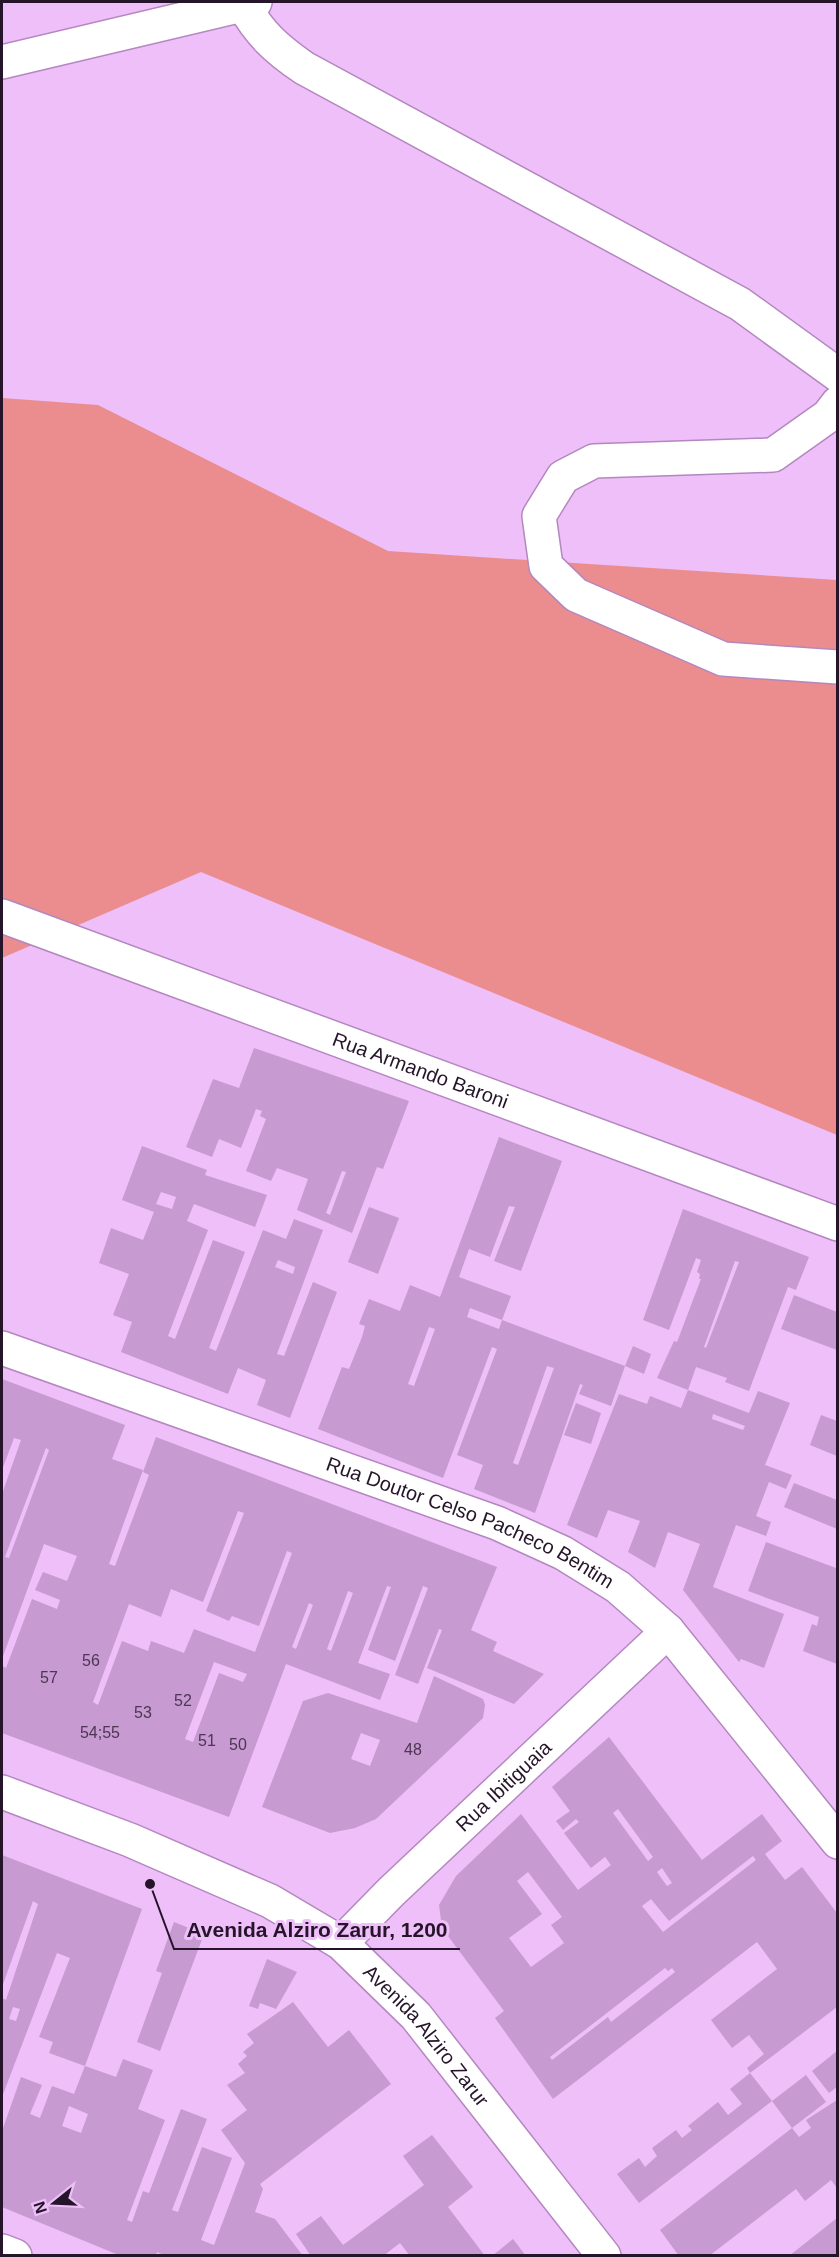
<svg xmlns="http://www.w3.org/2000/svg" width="839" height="2257" font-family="Arial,sans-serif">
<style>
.green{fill:#eb8d8e}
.building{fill:#c79ad2;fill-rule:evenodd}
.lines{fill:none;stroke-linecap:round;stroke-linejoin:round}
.street-casing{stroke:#b487bf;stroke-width:36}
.secondary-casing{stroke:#b487bf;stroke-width:36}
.street{stroke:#fff;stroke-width:33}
.secondary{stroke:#fff;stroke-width:33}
.labels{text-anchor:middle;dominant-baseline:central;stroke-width:6;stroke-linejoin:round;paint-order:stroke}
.number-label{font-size:16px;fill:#4e3654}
.street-label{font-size:20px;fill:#26152a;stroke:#eebff9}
.leader{fill:none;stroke:#26152a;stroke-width:2}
.callout-dot{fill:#26152a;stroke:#eebff9;stroke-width:2}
.callout-label{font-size:21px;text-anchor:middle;font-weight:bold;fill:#26152a;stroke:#eebff9;stroke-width:6;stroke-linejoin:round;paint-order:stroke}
</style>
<rect width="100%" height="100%" fill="#eebff9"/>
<!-- green -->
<path class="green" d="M2 398 98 405 388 551 837 580V1135L201 872 2 958Z"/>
<!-- building -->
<g class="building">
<path d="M254 1048 409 1101 383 1169 377 1167 352 1233 297 1210 308 1179 277 1168 271 1181 246 1171 266 1119 260 1116 262 1111 256 1109 241 1148 219 1139 212 1157 186 1147 213 1079 239 1088ZM342 1171 346 1172 330 1215 326 1213Z"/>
<path d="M499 1137 562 1161 521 1271 494 1261 515 1207 509 1206 490 1257 469 1249 459 1277 511 1296 502 1320 470 1308 467 1317 499 1329 502 1320 625 1366 611 1406 579 1394 583 1385 580 1384 535 1513 474 1489 483 1465 457 1455 497 1349 492 1347 443 1478 318 1429 342 1367 349 1369 362 1337 365 1326 359 1324 369 1299 400 1311 410 1285 440 1297ZM429 1327 435 1329 414 1386 408 1384ZM547 1366 554 1368 518 1465 513 1463Z"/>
<path d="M142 1146 207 1170 205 1175 267 1195 255 1227 194 1204 187 1221 208 1230 168 1336 175 1339 213 1240 245 1252 209 1348 216 1351 263 1230 286 1239 294 1219 323 1230 277 1354 284 1356 313 1282 337 1292 290 1418 257 1405 266 1380 238 1368 228 1394 121 1352 132 1322 113 1315 129 1274 99 1263 111 1228 143 1240 154 1212 122 1200ZM161 1192 176 1197 172 1209 156 1204ZM278 1260 295 1267 293 1274 275 1267Z"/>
<path d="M369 1207 399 1218 378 1274 348 1262Z"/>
<path d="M683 1209 809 1257 796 1290 788 1287 749 1391 725 1382 727 1378 696 1367 688 1390 657 1378 674 1341 677 1342 701 1279H699L700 1274 697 1272 701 1260 696 1258 669 1330 643 1320ZM735 1261 739 1262 706 1348 704 1347Z"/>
<path d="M794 1295 837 1312V1350L781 1329Z"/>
<path d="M633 1346 651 1354 644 1374 625 1366Z"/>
<path d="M2 1379 125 1425 112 1459 143 1470 109 1564 115 1566 149 1475 143 1472 156 1437 497 1567 471 1630 497 1642 493 1651 544 1674 514 1704 427 1668 442 1630 439 1629 418 1684 395 1675 428 1588 423 1586 395 1661 368 1650 391 1587 387 1586 358 1663 390 1674 380 1700 286 1664 229 1817 2 1733V1666L6 1668 32 1599 57 1609 60 1600 35 1590 43 1572 67 1581 77 1556 44 1544 2 1659V1494L21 1440 14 1438 2 1470ZM46 1448 49 1450 9 1558 5 1557ZM238 1511 244 1513 206 1611 229 1621 232 1616 259 1626 287 1551 292 1553 255 1652 194 1629 184 1653 151 1641 148 1651 122 1641 98 1705 93 1702 129 1604 161 1617 171 1589 203 1602ZM348 1591 353 1593 331 1651 327 1649ZM309 1603 313 1605 296 1649 292 1647ZM214 1662 247 1674 243 1682 219 1673 193 1742 185 1739Z"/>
<path d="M688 1390 749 1413 758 1391 790 1403 765 1465 792 1475 786 1489 769 1482 756 1516 771 1522 766 1536 736 1525 713 1587 784 1614 764 1668 741 1659 739 1662 683 1590 700 1544 668 1532 655 1568 628 1552 640 1521 608 1510 597 1538 567 1525 619 1394 647 1404 650 1396 681 1408ZM713 1414 745 1426 743 1430 712 1419Z"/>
<path d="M576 1403 601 1413 591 1444 564 1435Z"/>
<path d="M821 1415 837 1421V1456L810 1445Z"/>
<path d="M794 1483 837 1500V1529L784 1507Z"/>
<path d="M766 1542 836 1568 837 1565V1664L803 1651 812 1624 817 1626 819 1617 748 1591Z"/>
<path d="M434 1676 483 1699 485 1705 483 1718 376 1819 355 1828 330 1833 262 1807 303 1701 328 1693 417 1723ZM361 1733 380 1740 370 1766 351 1759Z"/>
<path d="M609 1737 702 1860 762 1814 782 1841 765 1854 785 1880 802 1867 837 1913V2007L750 2073 747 2068 764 2054 749 2035 732 2048 711 2020 777 1969 757 1942 553 2099 495 2018 504 2011 442 1928 439 1905 456 1876 521 1814 578 1890 611 1865 605 1857 591 1868 564 1833 579 1822 576 1819 563 1830 556 1821 570 1811 552 1787ZM618 1809 653 1857 648 1861 613 1813ZM753 1856 756 1860 663 1932 642 1906 651 1899 669 1921ZM662 1868 672 1883 667 1886 657 1872ZM528 1872 562 1917 551 1925 564 1943 531 1967 509 1938 542 1914 517 1881ZM665 1968 668 1971 672 1968 675 1972 611 2022 608 2017 552 2060 550 2057Z"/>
<path d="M2 1855 142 1909 85 2066 49 2053 53 2042 39 2037 70 1958 57 1953 2 2097V1998L6 2000 38 1904 33 1901 2 1987ZM13 2007 20 2009 16 2021 9 2019Z"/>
<path d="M174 1922 204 1934 160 2051 137 2042 162 1973 156 1971Z"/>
<path d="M267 1959 297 1972 276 2009 260 2003 258 2009 249 2006Z"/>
<path d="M293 2002 328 2047 349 2030 391 2084 260 2184 263 2189 255 2212 275 2219 303 2256H166L157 2252 156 2256H121L2 2207V2131L21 2077 42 2085 30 2114 40 2118 52 2086 74 2094 85 2066 116 2077 123 2059 153 2070 138 2109 165 2120 127 2220 132 2222 143 2191 149 2193 181 2109 207 2119 172 2210 178 2212 202 2147 232 2158 201 2240 214 2245 245 2163 221 2130 247 2110 227 2085 245 2073 238 2064 247 2056 243 2052 254 2043 247 2034ZM69 2106 88 2114 81 2133 62 2126Z"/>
<path d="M837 2051V2087L829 2093 812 2071Z"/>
<path d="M750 2073 772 2101 639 2203 617 2174 639 2158 645 2167 657 2156 652 2148 676 2130 682 2138 692 2130 688 2126 718 2102 728 2115 742 2104 730 2089Z"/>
<path d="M806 2075 826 2102 792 2128 772 2101Z"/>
<path d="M837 2100V2188L831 2180 805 2201 796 2189 709 2256H679L660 2230 792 2128 799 2137 811 2128 806 2120Z"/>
<path d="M432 2135 473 2187 448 2207 485 2256H410L400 2243 383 2256H311L296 2234 321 2216 343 2245 424 2185 403 2156Z"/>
<path d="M837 2218V2256H789Z"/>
<path d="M513 2239 526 2256H492Z"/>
</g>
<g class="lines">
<!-- street casing -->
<g class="street-casing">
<g id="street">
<path d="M242 3C260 34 275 48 304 68L740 304 838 375"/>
<path d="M2 62 255 2"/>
<path d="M838 403 828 416 773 455 594 461 563 477 539 516 546 566 576 595 723 659 838 667"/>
<path id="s1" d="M2 916 838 1224"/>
<path id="s2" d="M2 1348 497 1523 563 1553 618 1587 668 1631 838 1842"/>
<path id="s3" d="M341 1943 391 1892 668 1631"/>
<path d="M2 2251 15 2256"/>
</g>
</g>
<!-- secondary casing -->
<g class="secondary-casing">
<g id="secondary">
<path id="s4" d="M2 1792 130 1840 270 1901 341 1943 416 2016 604 2256"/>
</g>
</g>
<!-- street -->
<use href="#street" class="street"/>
<!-- secondary -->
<use href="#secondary" class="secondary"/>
</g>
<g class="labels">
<!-- number labels -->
<g class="number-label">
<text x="91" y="1660">56</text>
<text x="49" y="1677">57</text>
<text x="183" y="1700">52</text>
<text x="143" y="1712">53</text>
<text x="100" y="1732">54;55</text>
<text x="207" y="1740">51</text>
<text x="238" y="1744">50</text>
<text x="413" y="1749">48</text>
</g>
<!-- street labels -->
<g class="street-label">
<text stroke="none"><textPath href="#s1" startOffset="446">Rua Armando Baroni</textPath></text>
<text stroke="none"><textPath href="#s2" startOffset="500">Rua Doutor Celso Pacheco Bentim</textPath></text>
<text stroke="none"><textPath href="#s3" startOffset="226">Rua Ibitiguaia</textPath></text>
<text stroke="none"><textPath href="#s4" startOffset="498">Avenida Alziro Zarur</textPath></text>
</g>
</g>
<!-- callouts -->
<path class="leader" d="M150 1884L174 1949H460"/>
<circle class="callout-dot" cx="150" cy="1884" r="6"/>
<g class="callout-label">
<text x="317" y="1937">Avenida Alziro Zarur, 1200</text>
</g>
<!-- border -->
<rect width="839" height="2257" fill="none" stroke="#26152a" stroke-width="6"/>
<!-- north arrow -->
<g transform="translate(54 2203) rotate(252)" stroke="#eebff9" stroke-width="4.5" paint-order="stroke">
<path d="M0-4.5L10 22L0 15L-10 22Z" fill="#26152a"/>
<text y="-9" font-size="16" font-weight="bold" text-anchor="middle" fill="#26152a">N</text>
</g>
</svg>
